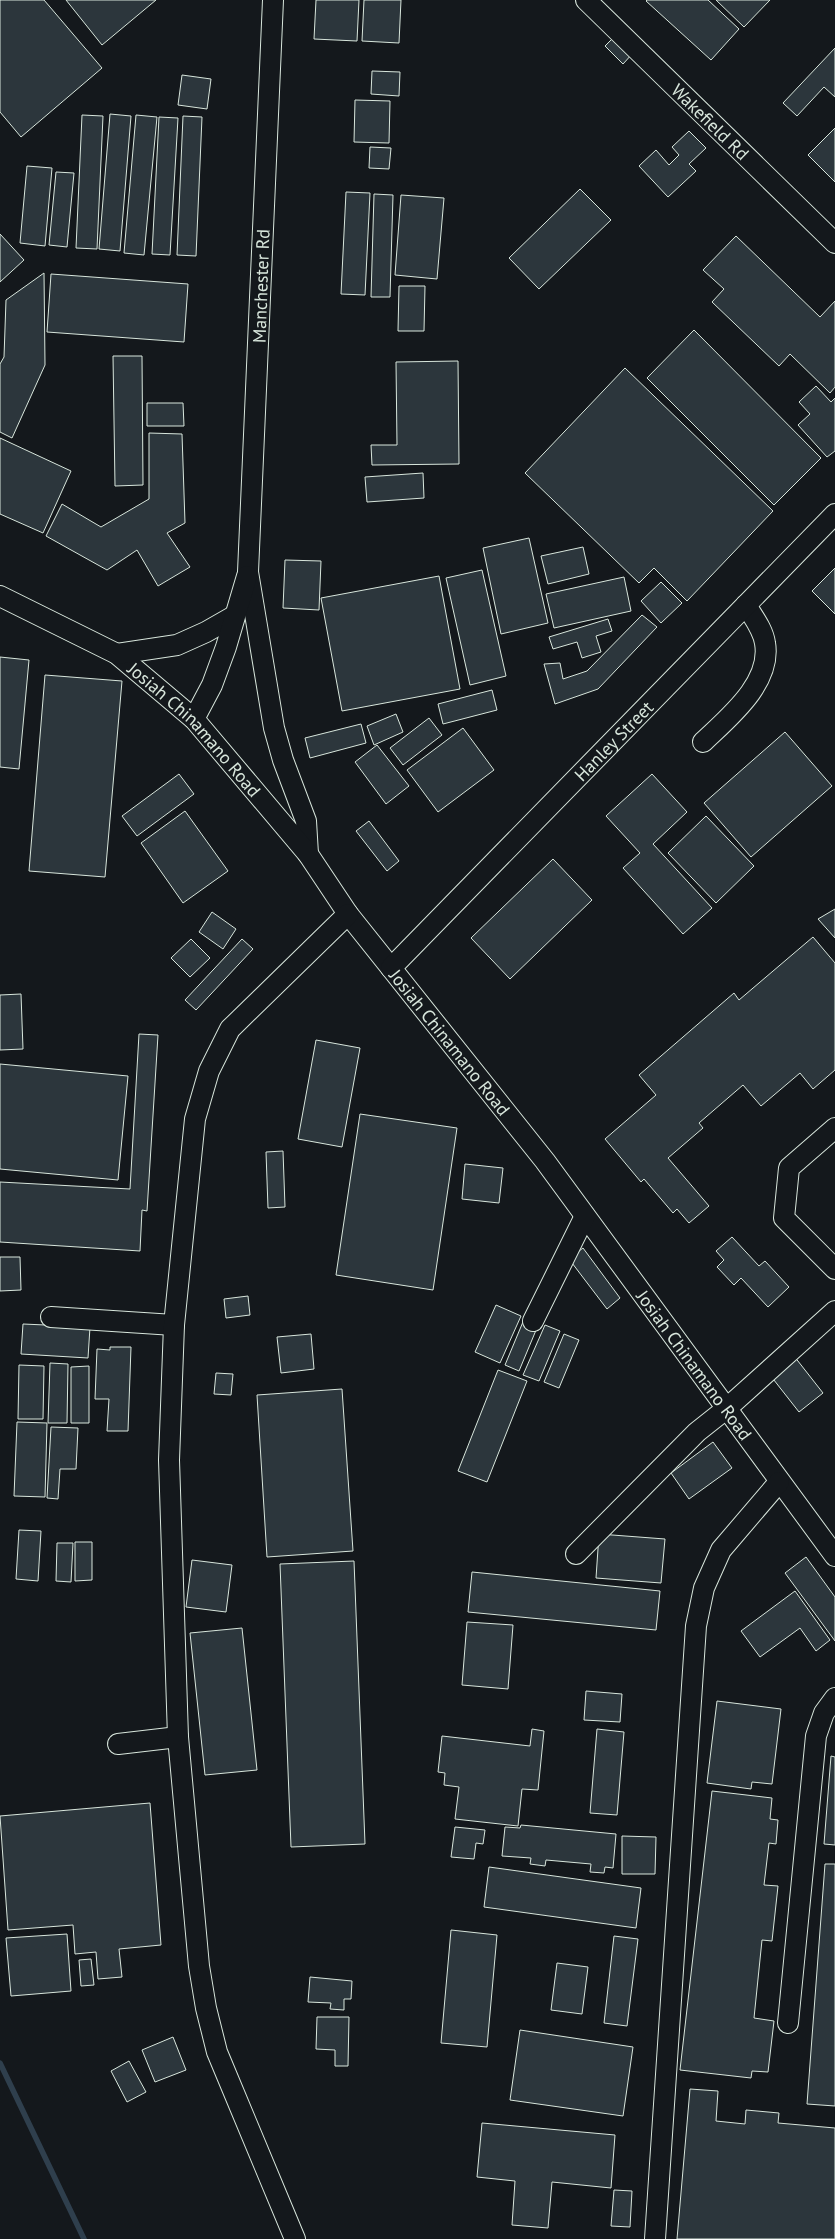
<svg xmlns="http://www.w3.org/2000/svg" width="835" height="2239" font-family="'PT Sans',sans-serif">
<style>
.lines{fill:none;stroke-linecap:round;stroke-linejoin:round}
.stream{stroke:#2f3f4d;stroke-width:5.5}
.building{fill:#2c363c;stroke:#d8e6dc}
.minor-casing{stroke:#d8e6dc;stroke-width:22}
.minor{stroke:#14181c;stroke-width:20}
.labels{text-anchor:middle;dominant-baseline:central;stroke-width:4;stroke-linejoin:round;paint-order:stroke}
.street-label{font-size:18px;fill:#d8e6dc;stroke:#14181c}
</style>
<rect width="100%" height="100%" fill="#14181c"/>
<g class="lines">
<!-- stream -->
<path class="stream" d="M0 2063 84 2239"/>
</g>
<!-- building -->
<g class="building">
<path d="M0 0H44L102 68 21 137 0 112Z"/>
<path d="M66 0H156L102 45Z"/>
<path d="M316 0H359L357 41 314 39Z"/>
<path d="M364 0H401L399 43 362 41Z"/>
<path d="M647 0H708L739 29 711 60 646 1Z"/>
<path d="M716 0H770L744 27Z"/>
<path d="M615 36 633 53 623 64 605 46Z"/>
<path d="M835 48V97L824 87 797 116 783 103Z"/>
<path d="M372 71 400 72 399 96 371 94Z"/>
<path d="M182 75 211 79 207 109 178 105Z"/>
<path d="M355 100 390 101 389 143 354 142Z"/>
<path d="M110 114 131 116 120 251 99 249Z"/>
<path d="M82 115 103 116 97 249 76 248Z"/>
<path d="M136 115 157 117 144 255 124 253Z"/>
<path d="M183 116 202 117 196 256 177 255Z"/>
<path d="M159 117 178 118 170 255 152 254Z"/>
<path d="M835 128V182L808 155Z"/>
<path d="M689 131 706 148 689 164 696 171 668 197 639 166 656 150 669 165 679 155 672 147Z"/>
<path d="M370 147 391 148 389 169 369 168Z"/>
<path d="M27 166 52 168 45 246 20 243Z"/>
<path d="M56 172 74 173 67 247 49 245Z"/>
<path d="M580 189 611 220 539 289 509 258Z"/>
<path d="M346 192 370 193 365 295 341 294Z"/>
<path d="M374 194 393 195 390 297H371Z"/>
<path d="M401 195 444 198 437 279 395 275Z"/>
<path d="M0 234 24 260 0 282Z"/>
<path d="M736 236 820 317 835 301V387L830 393 790 354 779 366 712 302 724 289 703 270Z"/>
<path d="M44 273 45 365 12 438 0 432V364L4 357 6 300Z"/>
<path d="M51 274 188 284 184 342 47 332Z"/>
<path d="M399 286H425L424 331H398Z"/>
<path d="M694 330 821 458 774 505 647 378Z"/>
<path d="M113 356H142L143 485 115 486Z"/>
<path d="M458 361 459 464 372 465 371 445H397L396 362Z"/>
<path d="M625 368 773 511 687 601 654 568 639 583 525 473Z"/>
<path d="M816 386 831 402 835 398V451L827 457 798 425 810 414 799 402Z"/>
<path d="M147 403H183L184 426H147Z"/>
<path d="M149 433 182 434 185 523 167 533 190 567 158 586 137 550 107 570 46 536 62 504 101 527 149 499Z"/>
<path d="M0 438 71 471 43 533 0 514Z"/>
<path d="M423 473 424 498 367 502 365 477Z"/>
<path d="M529 538 548 623 501 634 483 548Z"/>
<path d="M583 547 589 574 548 584 541 556Z"/>
<path d="M285 560 321 561 319 610 283 608Z"/>
<path d="M835 568V614L812 591Z"/>
<path d="M482 570 506 676 470 685 446 578Z"/>
<path d="M439 576 460 689 342 711 321 598Z"/>
<path d="M624 577 631 611 554 628 546 594Z"/>
<path d="M661 582 682 603 661 623 641 601Z"/>
<path d="M642 615 657 627 598 689 555 704 544 664 560 663 563 679 587 671Z"/>
<path d="M608 619 612 631 596 636 601 652 582 658 577 642 553 649 549 637Z"/>
<path d="M0 657 29 660 19 769 0 767Z"/>
<path d="M45 675 122 681 105 877 29 871Z"/>
<path d="M492 690 497 710 443 724 438 704Z"/>
<path d="M396 714 403 732 374 745 367 726Z"/>
<path d="M429 718 442 735 403 765 390 748Z"/>
<path d="M361 724 366 743 310 758 305 738Z"/>
<path d="M463 728 494 770 438 812 407 770Z"/>
<path d="M785 732 832 786 751 857 704 803Z"/>
<path d="M377 745 409 786 386 804 355 762Z"/>
<path d="M179 774 194 794 137 836 122 816Z"/>
<path d="M652 774 687 812 653 844 712 908 683 934 623 868 640 853 606 816Z"/>
<path d="M185 811 228 871 183 903 141 843Z"/>
<path d="M706 816 754 866 716 903 668 853Z"/>
<path d="M369 821 399 861 387 871 356 831Z"/>
<path d="M553 859 592 900 510 979 471 938Z"/>
<path d="M835 909V938L818 919Z"/>
<path d="M212 912 236 929 223 949 199 932Z"/>
<path d="M813 937 835 963V1070L813 1089 800 1073 761 1106 743 1085 699 1123 703 1128 668 1158 709 1206 689 1223 677 1209 673 1213 644 1179 641 1182 605 1139 656 1095 639 1075 734 993 739 1000Z"/>
<path d="M191 939 210 958 190 977 171 958Z"/>
<path d="M242 939 253 949 196 1010 185 1000Z"/>
<path d="M21 994 23 1049 0 1050V995Z"/>
<path d="M139 1034 158 1035 147 1211 142 1210 140 1251 0 1242V1182L130 1189Z"/>
<path d="M316 1040 360 1048 342 1147 298 1139Z"/>
<path d="M0 1064 128 1076 118 1180 0 1169Z"/>
<path d="M360 1114 457 1128 433 1290 336 1275Z"/>
<path d="M283 1151 285 1207 268 1208 266 1152Z"/>
<path d="M465 1164 503 1168 499 1203 462 1199Z"/>
<path d="M732 1237 759 1266 765 1261 789 1287 768 1307 741 1278 734 1285 717 1267 724 1260 716 1251Z"/>
<path d="M583 1248 620 1298 607 1309 569 1259Z"/>
<path d="M0 1257H20L21 1290 0 1291Z"/>
<path d="M248 1296 250 1315 226 1318 224 1299Z"/>
<path d="M496 1305 521 1316 500 1363 475 1352Z"/>
<path d="M525 1317 539 1323 519 1371 505 1365Z"/>
<path d="M23 1324 90 1327 88 1358 21 1354Z"/>
<path d="M545 1325 560 1331 539 1381 523 1375Z"/>
<path d="M311 1334 314 1369 281 1373 277 1337Z"/>
<path d="M564 1334 579 1340 559 1388 544 1382Z"/>
<path d="M110 1347H131L128 1431H107L109 1399H95L97 1349 110 1350Z"/>
<path d="M794 1356 823 1393 799 1412 770 1375Z"/>
<path d="M50 1363 68 1364 67 1423H48Z"/>
<path d="M19 1365 44 1366 43 1419H18Z"/>
<path d="M89 1366V1423H71V1367Z"/>
<path d="M498 1370 527 1381 487 1482 458 1471Z"/>
<path d="M216 1373 233 1374 231 1395 214 1394Z"/>
<path d="M342 1389 353 1551 267 1557 257 1395Z"/>
<path d="M17 1422 47 1423 45 1497 14 1496Z"/>
<path d="M51 1427 78 1428 76 1469H60L58 1499 47 1498Z"/>
<path d="M713 1442 732 1468 689 1499 671 1473Z"/>
<path d="M19 1530 41 1531 38 1581 16 1579Z"/>
<path d="M599 1534 665 1539 661 1583 596 1578Z"/>
<path d="M75 1542H92V1580L75 1581Z"/>
<path d="M57 1543H73L71 1582 56 1581Z"/>
<path d="M806 1557 835 1597V1641L785 1573Z"/>
<path d="M192 1560 232 1565 226 1612 186 1607Z"/>
<path d="M354 1561 365 1844 291 1847 280 1564Z"/>
<path d="M472 1572 660 1591 656 1630 468 1612Z"/>
<path d="M795 1591 830 1640 816 1651 800 1628 760 1657 741 1631Z"/>
<path d="M467 1622 513 1625 508 1689 462 1685Z"/>
<path d="M242 1628 257 1770 205 1775 190 1633Z"/>
<path d="M586 1691 622 1694 620 1722 584 1720Z"/>
<path d="M717 1701 781 1709 772 1784 752 1782 751 1789 707 1783Z"/>
<path d="M532 1729 544 1731 538 1790 522 1789 518 1826 455 1819 459 1787 444 1785 445 1773 438 1772 442 1736 530 1746Z"/>
<path d="M597 1729 624 1732 617 1815 590 1813Z"/>
<path d="M831 1756 835 1757V1845L824 1844Z"/>
<path d="M712 1791 772 1798 770 1819 778 1820 776 1844 769 1843 764 1885 778 1886 772 1941 762 1940 754 2018 774 2021 768 2072 752 2071 751 2078 680 2070Z"/>
<path d="M150 1803 161 1945 119 1949 122 1977 98 1979 96 1952 75 1954 73 1925 8 1930 0 1816Z"/>
<path d="M521 1825 616 1834 613 1868 605 1867 604 1873 590 1872 591 1864 546 1860 545 1866 530 1864 531 1858 502 1856 505 1827 520 1828Z"/>
<path d="M455 1827 485 1830 483 1844 476 1843 474 1859 451 1857Z"/>
<path d="M622 1836 656 1837 655 1874H622Z"/>
<path d="M825 1864H835V2106L807 2104Z"/>
<path d="M489 1867 641 1888 636 1928 484 1907Z"/>
<path d="M451 1930 497 1935 487 2047 441 2043Z"/>
<path d="M67 1934 71 1991 11 1996 6 1938Z"/>
<path d="M614 1936 638 1939 627 2026 604 2023Z"/>
<path d="M91 1959 94 1985 81 1986 79 1960Z"/>
<path d="M557 1963 588 1967 582 2014 551 2010Z"/>
<path d="M310 1977 352 1981 351 1999H344V2010L330 2009 331 2003 308 2002Z"/>
<path d="M317 2017H349L348 2066H335V2050L316 2049Z"/>
<path d="M520 2030 633 2047 623 2116 510 2100Z"/>
<path d="M173 2037 186 2070 155 2082 142 2050Z"/>
<path d="M129 2061 146 2092 127 2102 111 2071Z"/>
<path d="M690 2089 718 2091 716 2121 745 2124 746 2110 779 2113 778 2123 835 2128V2239H677Z"/>
<path d="M482 2123 615 2135 611 2188 552 2182 548 2228 512 2225 515 2181 477 2177Z"/>
<path d="M614 2190 632 2191 630 2227 611 2226Z"/>
</g>
<g class="lines">
<!-- minor casing -->
<g class="minor-casing">
<g id="minor">
<path d="M273 0 248 572 274 728 283 760 306 821 308 854"/>
<path id="s1" d="M586 0 835 243"/>
<path id="s2" d="M0 596 117 654 194 719 308 854 348 914 545 1161 835 1556"/>
<path d="M117 654 177 645 206 632 234 616"/>
<path d="M194 719 212 685 226 647 247 576"/>
<path d="M703 742C728 718 772 683 765 643 763 629 753 617 746 605"/>
<path id="s3" d="M391 968 835 514"/>
<path d="M835 1128 789 1168 784 1218 835 1269"/>
<path d="M51 1317 174 1325"/>
<path d="M533 1321 585 1216"/>
<path d="M576 1554 697 1432 726 1409 835 1311"/>
<path d="M118 1744 178 1737"/>
<path d="M788 2023 816 1736 824 1713 835 1698"/>
<path d="M295 2239 217 2052 206 2008 199 1966 178 1737 169 1460 174 1325 195 1119 209 1071 230 1029 348 914"/>
<path d="M655 2239 696 1626 704 1588 721 1550 779 1482"/>
</g>
</g>
<!-- minor -->
<use href="#minor" class="minor"/>
</g>
<g class="labels">
<!-- street labels -->
<g class="street-label">
<text stroke="none"><textPath href="#s1" startOffset="174">Wakefield Rd</textPath></text>
<text transform="translate(261 286) rotate(-88)">Manchester Rd</text>
<text stroke="none"><textPath href="#s2" startOffset="239">Josiah Chinamano Road</textPath></text>
<text stroke="none"><textPath href="#s3" startOffset="318">Hanley Street</textPath></text>
<text stroke="none"><textPath href="#s2" startOffset="644">Josiah Chinamano Road</textPath></text>
<text stroke="none"><textPath href="#s2" startOffset="1049">Josiah Chinamano Road</textPath></text>
</g>
</g>
</svg>
